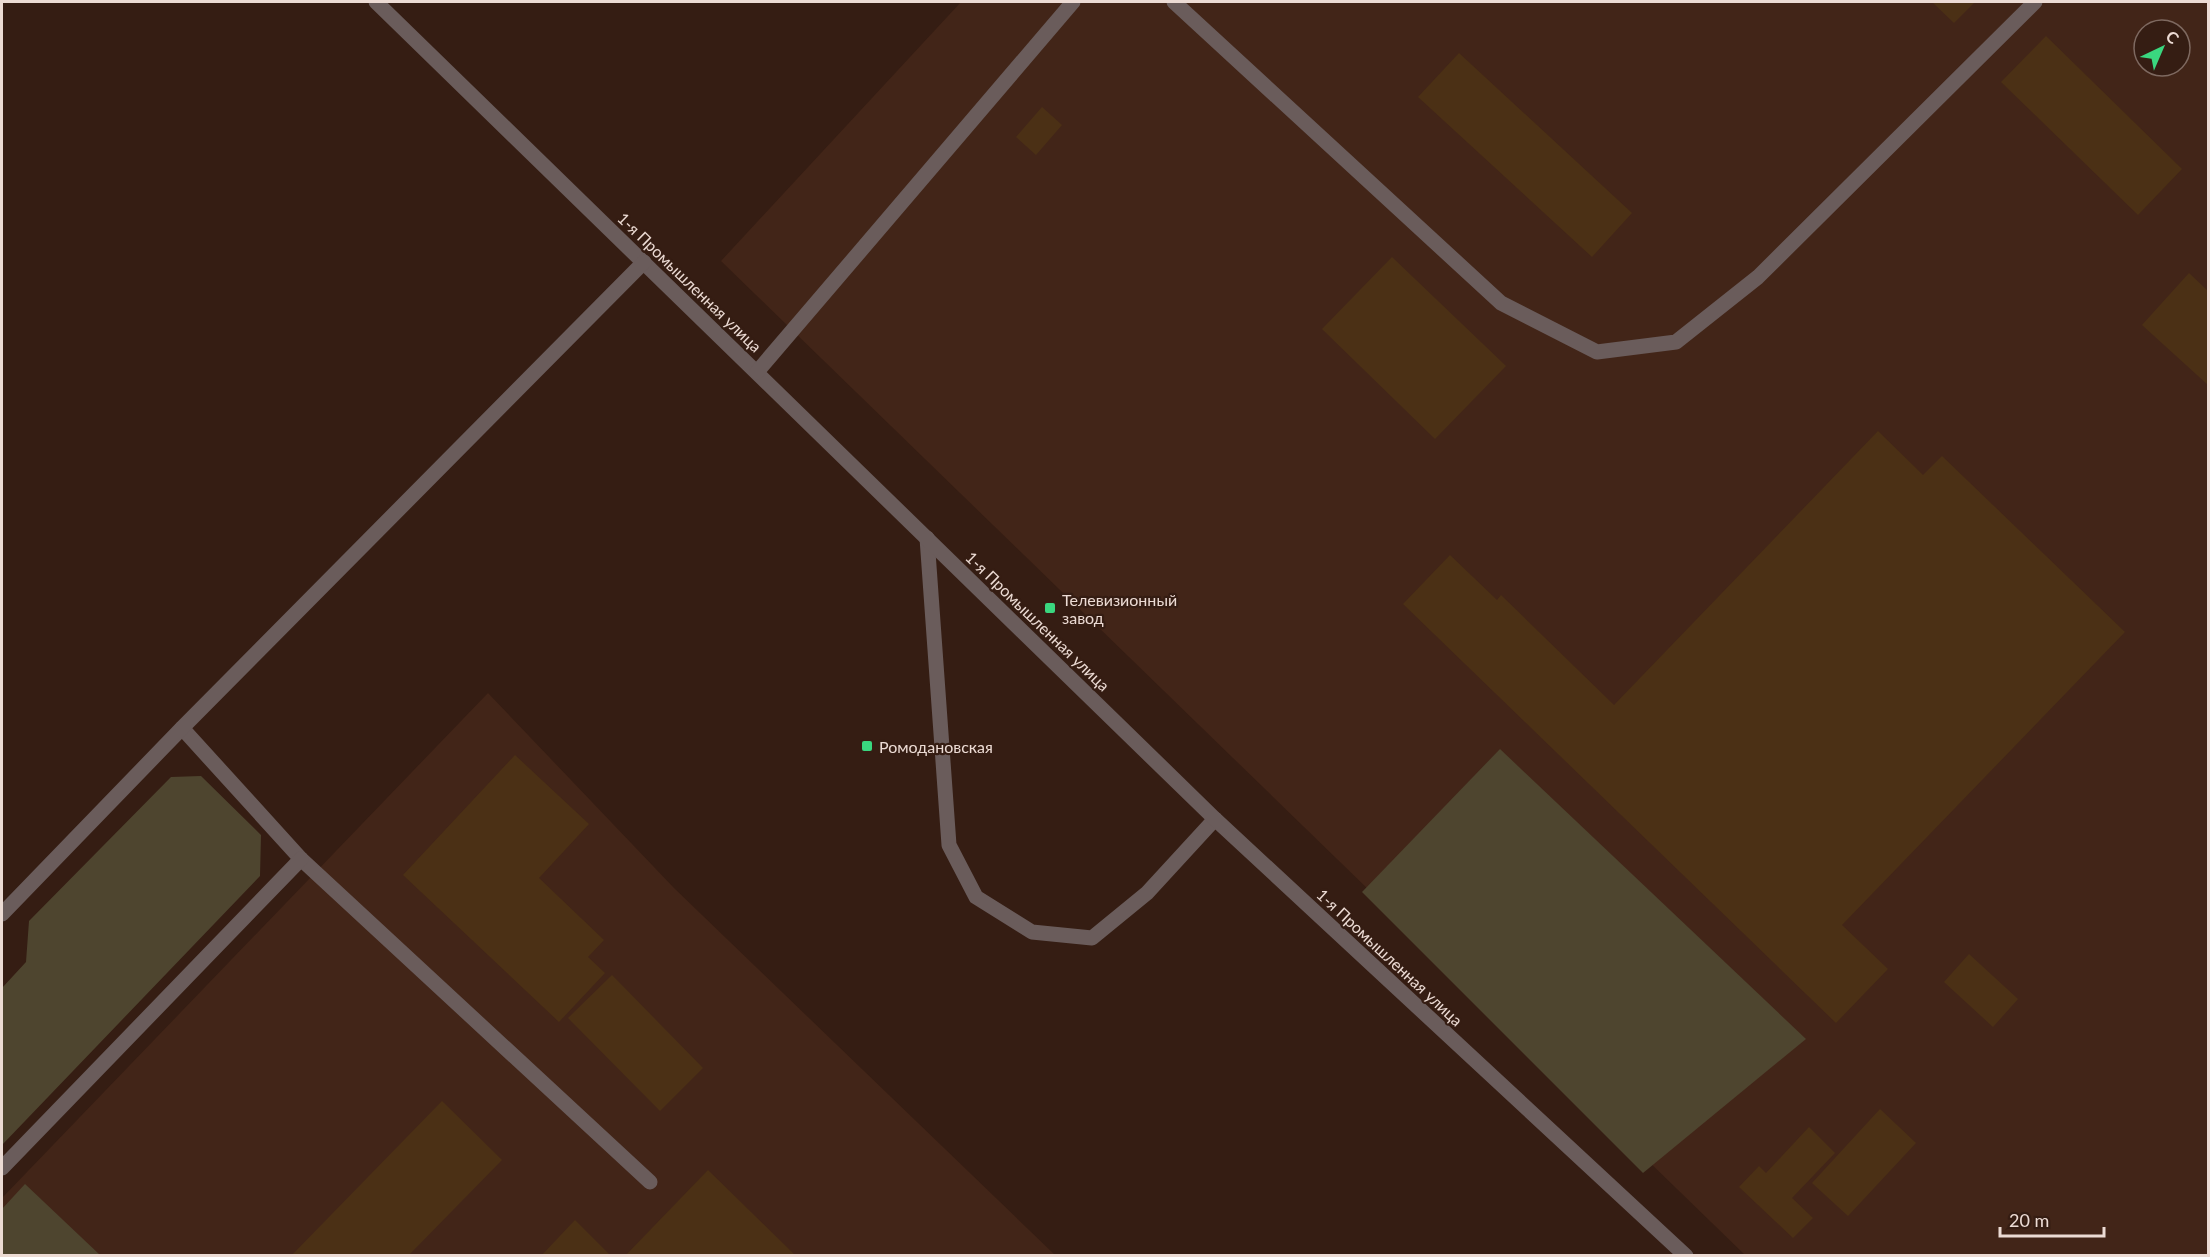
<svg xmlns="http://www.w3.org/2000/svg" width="2210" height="1257" font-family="Lato,sans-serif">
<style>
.built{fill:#422518;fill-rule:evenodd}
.green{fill:#4e452f}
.building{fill:#4b3015}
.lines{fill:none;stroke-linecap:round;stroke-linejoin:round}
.service{stroke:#6a5c5b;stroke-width:15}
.minor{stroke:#6a5c5b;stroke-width:15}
.poi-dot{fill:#3ad77f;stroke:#351d13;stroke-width:2}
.labels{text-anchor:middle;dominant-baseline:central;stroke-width:4.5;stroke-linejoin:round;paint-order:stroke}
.street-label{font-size:16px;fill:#ecdbd4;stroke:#351d13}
.poi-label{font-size:16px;fill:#ecdbd4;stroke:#351d13;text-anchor:start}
</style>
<rect width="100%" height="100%" fill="#351d13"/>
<!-- built -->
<g class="built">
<path d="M961 2H2208V1255H1745L721 261ZM2144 30H2180V66H2144Z"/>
<path d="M488 693 674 888 1055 1255H2V1198Z"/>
</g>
<!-- green -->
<g class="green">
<path d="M1500 749 1806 1039 1643 1173 1362 892Z"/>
<path d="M201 776 261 835 260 876 2 1145V988L26 962 29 921 171 777Z"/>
<path d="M25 1184 100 1255H2V1209Z"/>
</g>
<!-- building -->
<g class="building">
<path d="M1932 2H1975L1954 23Z"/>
<path d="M2046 36 2182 169 2138 215 2001 82Z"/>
<path d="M1459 53 1632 213 1592 257 1418 97Z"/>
<path d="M1042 107 1062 125 1036 155 1016 137Z"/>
<path d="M1392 257 1506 366 1435 439 1322 329Z"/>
<path d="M2189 273 2208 291V385L2142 325Z"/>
<path d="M1878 431 1923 475 1942 456 2125 632 1842 925 1888 969 1836 1023 1403 604 1450 555 1497 600 1501 595 1614 705Z"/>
<path d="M515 755 589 824 539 878 604 940 588 957 605 973 559 1022 403 875Z"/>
<path d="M1969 954 2018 999 1993 1027 1944 982Z"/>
<path d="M612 975 703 1068 660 1111 568 1018Z"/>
<path d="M442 1101 502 1160 408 1256H291Z"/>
<path d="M1880 1109 1916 1143 1848 1216 1812 1183Z"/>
<path d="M1809 1127 1835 1153 1792 1198 1813 1218 1793 1238 1739 1187 1759 1166 1766 1173Z"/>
<path d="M708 1170 796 1256H625Z"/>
<path d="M575 1220 611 1256H541Z"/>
</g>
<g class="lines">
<!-- service -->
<g class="service">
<path d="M1174 2 1501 303 1597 352 1676 342 1758 277 2035 2"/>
<path d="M927 538 949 845 976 897 1032 932 1092 938 1147 893 1215 819"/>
<path d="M182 728 301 859 650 1182"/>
<path d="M2 1168 301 859"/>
</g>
<!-- minor -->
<g class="minor">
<path d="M376 2 1215 819 1686 1256"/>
<path d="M757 372 1073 2"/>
<path d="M2 914 182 728 644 262"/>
</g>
</g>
<!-- markers -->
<g class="poi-dot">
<rect x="1044" y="602" width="12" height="12" rx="3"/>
<rect x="861" y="740" width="12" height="12" rx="3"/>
</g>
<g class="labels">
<!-- street labels -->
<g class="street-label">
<text transform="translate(690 282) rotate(44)">1-я Промышленная улица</text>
<text transform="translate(1038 621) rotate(44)">1-я Промышленная улица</text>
<text transform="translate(1390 957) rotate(43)">1-я Промышленная улица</text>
</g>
<!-- poi labels -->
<g class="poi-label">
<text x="1062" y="599">Телевизионный<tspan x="1062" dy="18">завод</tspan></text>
<text x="879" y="746">Ромодановская</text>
</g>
</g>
<!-- border -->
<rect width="2210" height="1257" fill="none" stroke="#ecdbd4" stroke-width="6"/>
<!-- north arrow -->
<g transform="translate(2162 48) rotate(44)"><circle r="28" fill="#351d13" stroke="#7e6960" stroke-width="1.5"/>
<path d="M0-4.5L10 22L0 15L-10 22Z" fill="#3ad77f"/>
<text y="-9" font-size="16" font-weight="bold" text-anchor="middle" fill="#ecdbd4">С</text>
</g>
<!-- scale -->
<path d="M2000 1227v9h104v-9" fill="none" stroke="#ecdbd4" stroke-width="3"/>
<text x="2009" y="1227" font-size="18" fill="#ecdbd4" stroke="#351d13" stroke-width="4.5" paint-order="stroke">20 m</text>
</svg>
